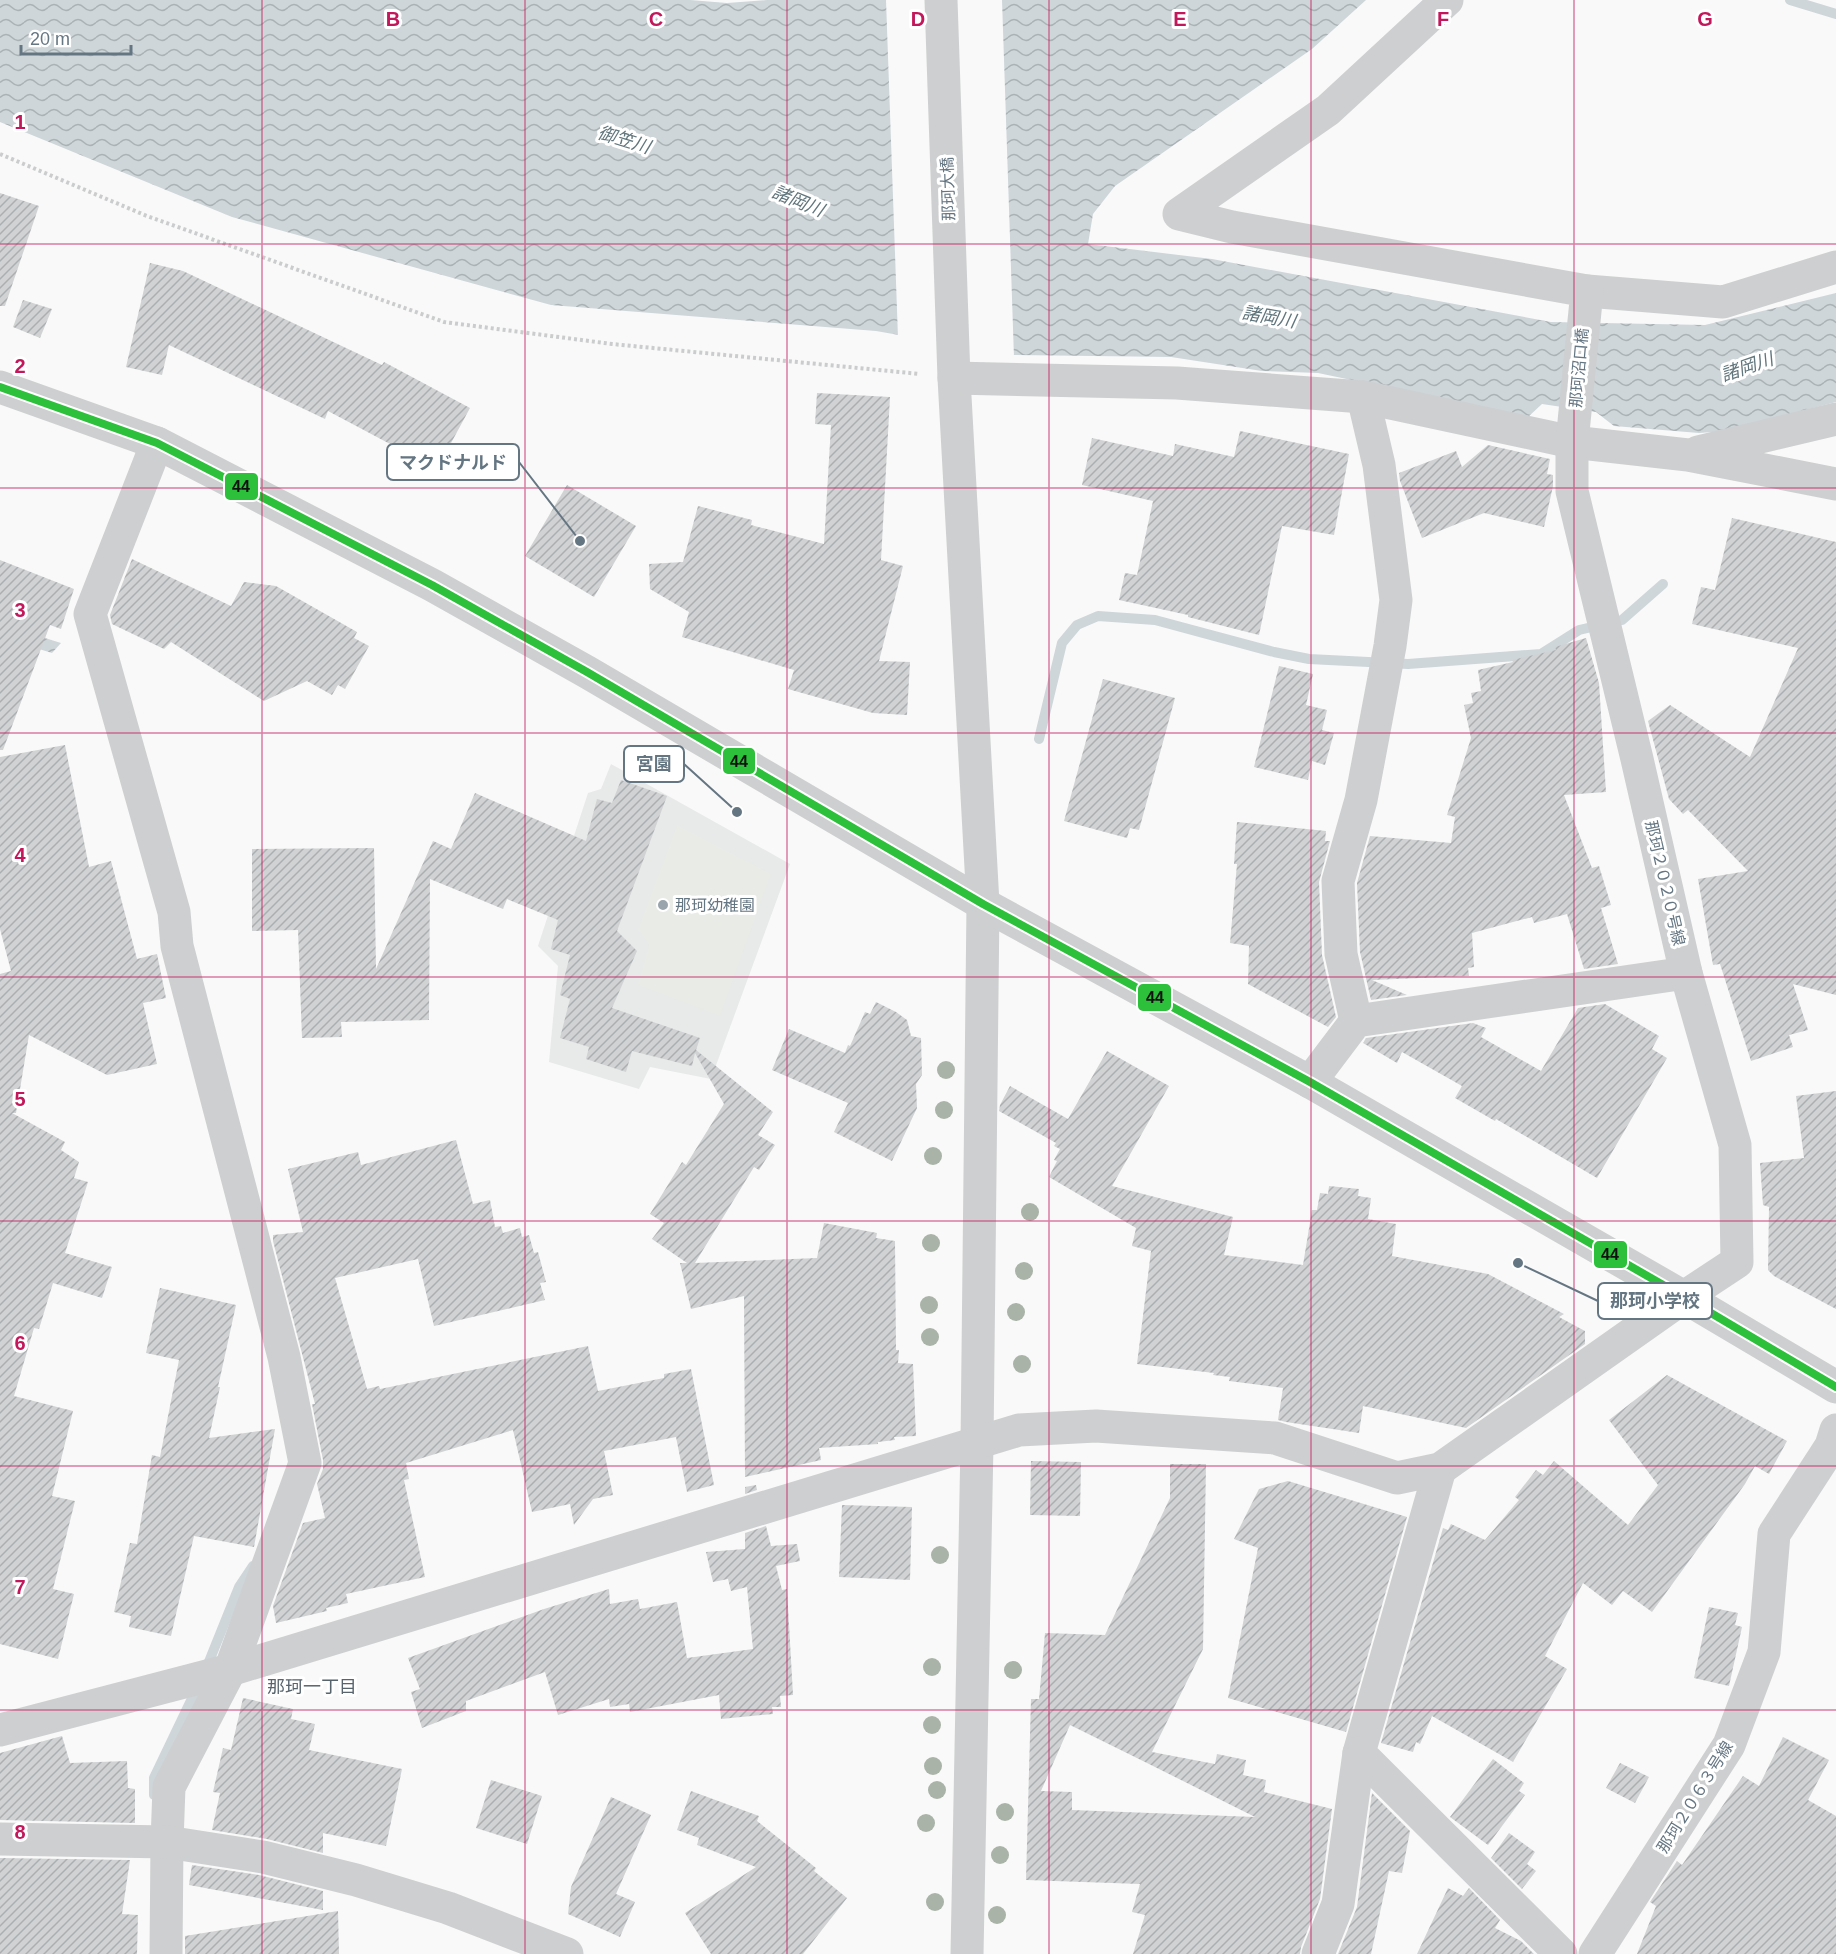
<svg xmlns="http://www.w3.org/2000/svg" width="1836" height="1954" font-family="Arial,'Noto Sans JP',sans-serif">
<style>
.built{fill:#e8e9e9}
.green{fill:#e8ebe6}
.water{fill:url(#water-waves)}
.pier{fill:#f9f9f9}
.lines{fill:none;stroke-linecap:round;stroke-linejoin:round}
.stream{stroke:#ced6d9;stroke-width:10}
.building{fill:url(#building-hatch);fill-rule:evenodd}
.path{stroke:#cbcccd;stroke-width:4;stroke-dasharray:3 3;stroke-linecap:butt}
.minor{stroke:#cecfd0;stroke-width:33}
.bus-1-casing{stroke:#fff;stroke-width:12}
.bus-1{stroke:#2dc13b;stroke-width:8}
.tree{fill:#a9b3a7}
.grid{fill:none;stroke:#c2185b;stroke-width:1.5;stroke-opacity:0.55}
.poi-dot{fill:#99a4ac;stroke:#fff;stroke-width:2}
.labels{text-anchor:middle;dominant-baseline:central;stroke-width:6;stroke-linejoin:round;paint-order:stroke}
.street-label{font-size:16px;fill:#657683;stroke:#fff}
.poi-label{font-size:16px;fill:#657683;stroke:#fff;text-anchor:start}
.water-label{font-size:18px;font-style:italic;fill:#60757c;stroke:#fff}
.neighbourhood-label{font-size:18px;fill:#57646e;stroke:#fff}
.grid-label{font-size:20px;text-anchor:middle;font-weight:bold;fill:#c2185b;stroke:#fff;stroke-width:6;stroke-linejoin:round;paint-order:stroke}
.leader{fill:none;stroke:#657683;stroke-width:2}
.callout-dot{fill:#657683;stroke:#fff;stroke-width:2}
.callout{fill:#fff;stroke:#657683;stroke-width:2}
.callout-label{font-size:18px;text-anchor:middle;font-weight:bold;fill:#657683}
.line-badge{stroke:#fff;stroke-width:2}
.pale-badge-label{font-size:16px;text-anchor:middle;font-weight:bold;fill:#111}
</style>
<defs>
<pattern id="water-waves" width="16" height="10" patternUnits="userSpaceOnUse" patternTransform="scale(1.5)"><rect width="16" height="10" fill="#ced6d9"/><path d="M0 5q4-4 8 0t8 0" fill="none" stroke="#abb2b5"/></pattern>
<pattern id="building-hatch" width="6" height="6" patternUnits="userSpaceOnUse" patternTransform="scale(1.5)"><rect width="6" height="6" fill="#d0d2d3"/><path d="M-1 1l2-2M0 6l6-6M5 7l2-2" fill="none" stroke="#acafb1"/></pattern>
</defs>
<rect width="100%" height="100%" fill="#f9f9f9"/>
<!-- built -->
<path class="built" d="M611 764 790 864 711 1079 650 1067 639 1089 549 1062 558 966 538 946 588 793 601 789Z"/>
<!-- green -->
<path class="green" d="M677 825 771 874 720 1016 638 985 649 945 638 929Z"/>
<!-- water -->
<g class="water">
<path d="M0 0H690L727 3 767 0H1366L1312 49 1115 186 1093 214 1088 244 1212 259 1551 322 1705 325 1836 293V402L1726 431 1699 433 1614 426 1596 412 1542 404 1528 417 1318 373 1262 371 1171 357 1013 355 876 331 551 305 232 217 0 122Z"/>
<path d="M0 624 61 643 52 653 0 637Z"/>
</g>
<!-- pier -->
<path class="pier" d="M886 0H1002L1014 358 898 338Z"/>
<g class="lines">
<!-- stream -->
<g class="stream">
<path d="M1790 0 1836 14"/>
<path d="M1039 739 1062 643 1077 625 1098 616 1155 620 1274 652 1309 659 1408 664 1541 654 1579 630 1622 620 1663 584"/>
<path d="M206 1669 239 1587 253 1566"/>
<path d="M154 1795V1778L198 1686"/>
</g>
</g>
<!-- building -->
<g class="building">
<path d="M0 193 39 206 5 306H0Z"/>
<path d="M150 263 183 271 382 365 384 362 470 408 437 469 328 411 325 419 169 345 162 375 126 367Z"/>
<path d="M23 300 52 309 40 338 13 327Z"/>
<path d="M817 393 890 397 881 560 903 566 879 661 910 662 907 715 873 713 788 689 794 670 682 637 689 612 650 589 649 564 683 562 698 506 752 520 751 525 824 544 831 425 815 424Z"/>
<path d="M1240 431 1349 454 1334 535 1282 526 1259 635 1188 617V615L1119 600 1125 573 1137 575 1153 501 1082 485 1092 438 1173 456 1175 444 1234 457Z"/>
<path d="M1488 445 1550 459 1547 474 1553 475V486L1544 527 1484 513 1422 538 1400 481 1399 473 1456 451 1462 467Z"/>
<path d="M567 485 636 526 594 597 525 556Z"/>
<path d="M1732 518 1836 542V995L1793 984 1808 1030 1789 1035 1793 1047 1751 1061 1720 964 1713 965 1698 879 1748 871 1688 810 1683 814 1669 799 1648 721 1670 705 1750 757 1798 648 1692 624 1701 587 1715 590Z"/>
<path d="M132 559 231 606 244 582 276 586 357 632 354 638 369 646 345 689 338 685 332 695 307 681 264 701 171 642 164 649 112 624 110 615Z"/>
<path d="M0 560 74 589 61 629 50 625 3 750H0Z"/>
<path d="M1586 638 1599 683 1606 792 1564 795 1592 868 1599 866 1611 905 1601 908 1618 964 1584 969 1567 914 1534 923 1532 917 1472 933 1474 967 1468 968 1469 976 1372 980 1407 995 1371 1000 1360 952 1357 883 1370 836 1451 843 1455 817 1447 815 1471 738 1464 705 1473 703 1471 693 1481 691 1478 670 1513 662 1512 660 1556 650 1555 647Z"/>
<path d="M1279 666 1313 674 1306 705 1327 710 1322 730 1334 733 1325 765 1312 761 1308 780 1254 767Z"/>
<path d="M1103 679 1175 698 1139 830 1130 828 1127 838 1064 821Z"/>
<path d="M65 745 89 867 111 861 137 959 157 954 166 998 143 1003 157 1064 107 1075 29 1035 16 1113H12L65 1142 61 1150 79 1162 74 1178 88 1182 65 1253 112 1267 102 1298 53 1283 39 1329 34 1328 14 1396 73 1411 52 1496 75 1501 53 1589 74 1594 58 1659 0 1644V974L11 971 0 929V757Z"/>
<path d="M621 780 667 796 617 931 637 951 612 1008 700 1038 696 1050 773 1112 758 1135 775 1145 759 1170 754 1167 695 1263 817 1258 824 1223 877 1233 876 1238 895 1241 896 1350H899L898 1363 913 1364 916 1436 894 1437 895 1440 878 1442V1444L819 1448 821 1460 745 1477 744 1296 691 1309 680 1263H687L652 1239 664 1223 650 1214 682 1162 686 1165 724 1104 695 1053 692 1066 632 1051 626 1072 586 1059 589 1047 560 1038 570 999 560 995 570 955 551 949 558 920 507 899 503 909 430 879 429 1020 341 1022 342 1037 302 1038 298 930 252 931V849L374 848 376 969 433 841 451 849 475 793 586 841 597 799 612 803Z"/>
<path d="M1237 822 1326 831 1325 841H1330L1319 882 1322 955 1336 1017 1328 1027 1248 984 1249 946 1230 943 1237 864H1234Z"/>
<path d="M876 1002 896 1012 907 1020 911 1036 921 1038 922 1075 916 1084 917 1108 892 1161 834 1132 848 1103 772 1070 789 1029 845 1053 848 1045 850 1046 865 1012 870 1014Z"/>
<path d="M1605 1004 1659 1036 1652 1049 1667 1058 1597 1178 1496 1119 1495 1121 1455 1098 1462 1086 1402 1052 1397 1063 1363 1043 1366 1038 1473 1023 1486 1028 1481 1037 1541 1071 1578 1008Z"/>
<path d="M1107 1051 1169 1086 1112 1186 1233 1217 1224 1255 1303 1265 1312 1210H1317L1320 1193 1328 1194 1329 1186 1359 1189 1358 1196 1371 1198 1368 1219 1396 1224 1392 1256 1488 1274 1564 1314 1559 1317 1585 1331V1344L1466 1428 1363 1406 1359 1433 1286 1422 1278 1420 1283 1388 1229 1381 1230 1377 1213 1375 1214 1373 1137 1364 1151 1251 1132 1246 1136 1228 1049 1177 1057 1161 1054 1160 1060 1149 1054 1146 1056 1143 999 1111 1000 1105 1010 1086 1068 1119Z"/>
<path d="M1836 1091V1309L1774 1276 1768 1270 1769 1207 1763 1205 1760 1163 1804 1158 1796 1096Z"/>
<path d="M456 1140 473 1204 490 1200 495 1227 501 1226 503 1233 520 1228 522 1237 529 1235 534 1253 538 1252 546 1282 540 1283 545 1300 434 1326 418 1259 335 1278 367 1389 379 1386 380 1389 588 1346 598 1391 664 1378V1374L691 1369 714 1485 687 1492 676 1437 604 1451 613 1495 593 1499 574 1525 570 1504 532 1512 513 1430 406 1463 409 1479 404 1480 425 1577 346 1594 348 1603 326 1608 327 1611 276 1623 273 1606 303 1523 325 1518 317 1484 323 1469V1460L312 1404H315L273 1241V1235L303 1232 288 1169 358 1152 361 1165Z"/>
<path d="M160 1288 236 1305 218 1387H220L209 1438 275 1429 254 1547 194 1536 171 1636 129 1627 131 1616 114 1612 130 1543 137 1544 152 1455 160 1457 179 1360 146 1353Z"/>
<path d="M1667 1375 1787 1441 1769 1474 1755 1466 1745 1484 1652 1612 1623 1591 1612 1605 1583 1583 1545 1656 1567 1669 1513 1762 1432 1716 1420 1744 1416 1742 1413 1752 1381 1743 1443 1528 1448 1530 1451 1524 1485 1540 1519 1500 1515 1497 1536 1470 1543 1475 1554 1461 1628 1525 1658 1485 1609 1420Z"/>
<path d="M1031 1461 1081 1462 1080 1516 1030 1515Z"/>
<path d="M1170 1464H1206L1203 1649 1152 1752 1215 1764 1217 1754 1246 1760 1243 1775 1266 1780 1264 1792 1332 1809 1320 1899 1301 1947 1300 1954H1133L1145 1915 1132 1912 1140 1884 1026 1880 1031 1699H1039L1045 1633 1105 1635 1170 1498ZM1070 1725 1147 1763 1255 1817 1072 1810V1792L1041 1791Z"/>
<path d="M1288 1481 1407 1517 1346 1732 1228 1698 1258 1548 1234 1539 1259 1489Z"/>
<path d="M756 1485 757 1490 745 1494V1487Z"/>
<path d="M842 1505 912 1507 910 1580 839 1577Z"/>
<path d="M766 1526 771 1546 797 1544 800 1561 776 1566 782 1590 787 1589 793 1695 780 1696 781 1707H772L773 1714 721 1719 719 1695 630 1712 629 1704 610 1707 609 1699 558 1715 545 1672 466 1701V1711L422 1728 411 1692 420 1689 408 1658 544 1609 609 1589 610 1604 638 1599 640 1609 677 1602 687 1658 753 1649 747 1587 731 1591 728 1579 713 1582 706 1552 745 1549V1533Z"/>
<path d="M1709 1607 1738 1613 1735 1625 1742 1627 1729 1686 1694 1678Z"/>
<path d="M243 1698 293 1709 291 1719 315 1724 309 1750 402 1769 386 1846 323 1833V1853L267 1839 212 1830 220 1793 213 1792 223 1748 231 1750Z"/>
<path d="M62 1736 70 1763 127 1761 128 1788 135 1789V1823L0 1820V1753Z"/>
<path d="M1783 1737 1829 1760 1808 1800 1836 1816V1954H1637L1656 1906 1650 1902 1677 1861 1682 1865 1743 1776 1759 1786Z"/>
<path d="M1493 1759 1524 1783 1519 1791 1525 1795 1488 1845 1450 1817Z"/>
<path d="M1620 1763 1649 1777 1635 1803 1606 1788Z"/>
<path d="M491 1780 542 1796 527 1844 476 1828Z"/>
<path d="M691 1791 759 1816 757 1821 816 1868 814 1871 847 1898 803 1954H711L685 1913 756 1867 697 1845 699 1838 677 1830Z"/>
<path d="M1372 1793 1410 1831 1402 1873 1389 1871 1371 1954H1338L1357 1907Z"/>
<path d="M611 1797 651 1815 616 1894 635 1902 620 1937 568 1914 571 1887Z"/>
<path d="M1509 1833 1535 1852 1527 1864 1536 1871 1522 1889 1491 1858Z"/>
<path d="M0 1858 130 1860 122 1914 138 1915 137 1954H0Z"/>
<path d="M192 1865 259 1875 323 1891V1910L189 1885Z"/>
<path d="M1448 1888 1463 1896 1469 1888 1500 1920 1495 1928 1521 1941 1534 1954H1417Z"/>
<path d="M338 1911 339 1954H185V1936Z"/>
</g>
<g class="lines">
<!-- path -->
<path class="path" d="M0 154 147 216 444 322 612 344 920 374"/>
<!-- minor -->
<g class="minor">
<path d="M941 0 954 378 983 904 977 1444 967 1954"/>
<path d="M1587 291 1723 302 1836 267"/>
<path d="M954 378 1177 383 1363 397 1572 442 1688 455 1836 484"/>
<path d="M0 387 157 443 432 585 587 672 983 904 1310 1082 1684 1297 1836 1387"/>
<path d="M157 443 90 614 174 912 177 946 284 1357 305 1463 230 1670 169 1787 167 1842 166 1954"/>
<path d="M1698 452 1836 419"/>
<path d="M1356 1021 1341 954 1338 881 1361 800 1390 646 1396 600 1379 465 1363 397"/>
<path d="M1310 1082 1356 1021 1686 973"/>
<path d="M1440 1469 1359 1753 1561 1954"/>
<path d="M0 1730 230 1670 1019 1430 1096 1426 1275 1438 1397 1478 1440 1469 1684 1297 1737 1262 1735 1145 1686 973 1637 759 1572 491V442L1587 291 1232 227 1179 214 1328 110 1447 0"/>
<path d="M0 1839 167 1842 263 1857 356 1880 448 1908 567 1954"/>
<path d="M1318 1954 1338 1904 1359 1753"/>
<path d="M1595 1954 1729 1745 1764 1652 1774 1534 1831 1446 1836 1430"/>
</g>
<!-- bus-1 casing -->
<g class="bus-1-casing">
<path id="bus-1" d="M0 387 157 443 432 585 587 672 983 904 1310 1082 1684 1297 1836 1387"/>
</g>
<!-- bus-1 -->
<use href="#bus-1" class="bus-1"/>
</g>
<!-- trees -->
<g class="tree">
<circle cx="946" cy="1070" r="9"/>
<circle cx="944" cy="1110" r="9"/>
<circle cx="933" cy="1156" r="9"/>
<circle cx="1030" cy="1212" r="9"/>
<circle cx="931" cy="1243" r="9"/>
<circle cx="1024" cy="1271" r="9"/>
<circle cx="929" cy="1305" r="9"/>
<circle cx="1016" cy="1312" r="9"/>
<circle cx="930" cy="1337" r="9"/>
<circle cx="1022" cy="1364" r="9"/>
<circle cx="940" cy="1555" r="9"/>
<circle cx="932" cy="1667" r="9"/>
<circle cx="1013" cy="1670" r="9"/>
<circle cx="932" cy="1725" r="9"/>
<circle cx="933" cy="1766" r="9"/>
<circle cx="937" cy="1790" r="9"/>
<circle cx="1005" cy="1812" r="9"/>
<circle cx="926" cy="1823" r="9"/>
<circle cx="1000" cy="1855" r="9"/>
<circle cx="935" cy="1902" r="9"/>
<circle cx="997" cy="1915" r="9"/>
</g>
<!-- grid -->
<path class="grid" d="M262 0V1954M525 0V1954M787 0V1954M1049 0V1954M1311 0V1954M1574 0V1954M0 244H1836M0 488H1836M0 733H1836M0 977H1836M0 1221H1836M0 1466H1836M0 1710H1836"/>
<!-- markers -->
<circle class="poi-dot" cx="663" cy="905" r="6"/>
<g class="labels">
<!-- street labels -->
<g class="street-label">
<text transform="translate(948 189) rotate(-92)">那珂大橋</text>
<text transform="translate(1579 368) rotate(-85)">那珂沼口橋</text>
<text transform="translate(1665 883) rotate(77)">那珂２０２０号線</text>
<text transform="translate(1695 1797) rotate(-58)">那珂２０６３号線</text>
</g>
<!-- poi labels -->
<g class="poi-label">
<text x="675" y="905">那珂幼稚園</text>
</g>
<!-- water labels -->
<g class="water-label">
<text transform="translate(624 140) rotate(17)">御笠川</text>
<text transform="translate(798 201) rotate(22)">諸岡川</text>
<text transform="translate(1269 317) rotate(10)">諸岡川</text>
<text transform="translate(1747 367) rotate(-19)">諸岡川</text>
</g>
<!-- neighbourhood labels -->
<g class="neighbourhood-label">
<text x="312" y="1687">那珂一丁目</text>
</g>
</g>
<g class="grid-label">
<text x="393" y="26">B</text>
<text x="656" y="26">C</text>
<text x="918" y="26">D</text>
<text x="1180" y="26">E</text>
<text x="1443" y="26">F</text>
<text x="1705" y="26">G</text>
<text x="20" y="129">1</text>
<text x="20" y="373">2</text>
<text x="20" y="617">3</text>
<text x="20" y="862">4</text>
<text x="20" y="1106">5</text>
<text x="20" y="1350">6</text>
<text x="20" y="1594">7</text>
<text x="20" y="1839">8</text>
</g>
<!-- callouts -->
<path class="leader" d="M580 541L519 462M737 812L684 764M1518 1263L1598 1301"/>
<g class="callout-dot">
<circle cx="580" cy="541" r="6"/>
<circle cx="737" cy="812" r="6"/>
<circle cx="1518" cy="1263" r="6"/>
</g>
<g class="callout">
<rect x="387" y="444" width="132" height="36" rx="6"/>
<rect x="624" y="746" width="60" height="36" rx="6"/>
<rect x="1598" y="1283" width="114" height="36" rx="6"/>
</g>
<g class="callout-label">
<text x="453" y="469">マクドナルド</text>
<text x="654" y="770">宮園</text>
<text x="1655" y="1307">那珂小学校</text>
</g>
<g class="line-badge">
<rect x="224" y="472" width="35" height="29" rx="6" fill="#2dc13b"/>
<rect x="722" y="747" width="34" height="28" rx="6" fill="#2dc13b"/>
<rect x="1137" y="983" width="35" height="29" rx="6" fill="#2dc13b"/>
<rect x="1593" y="1240" width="35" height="29" rx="6" fill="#2dc13b"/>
</g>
<g class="pale-badge-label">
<text x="241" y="492">44</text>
<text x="739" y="767">44</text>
<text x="1155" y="1003">44</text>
<text x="1610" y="1260">44</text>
</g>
<!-- scale -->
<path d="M21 45v9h110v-9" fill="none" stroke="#657683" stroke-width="3"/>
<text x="30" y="45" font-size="18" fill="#657683" stroke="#ffffff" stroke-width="4.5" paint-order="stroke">20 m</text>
</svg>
